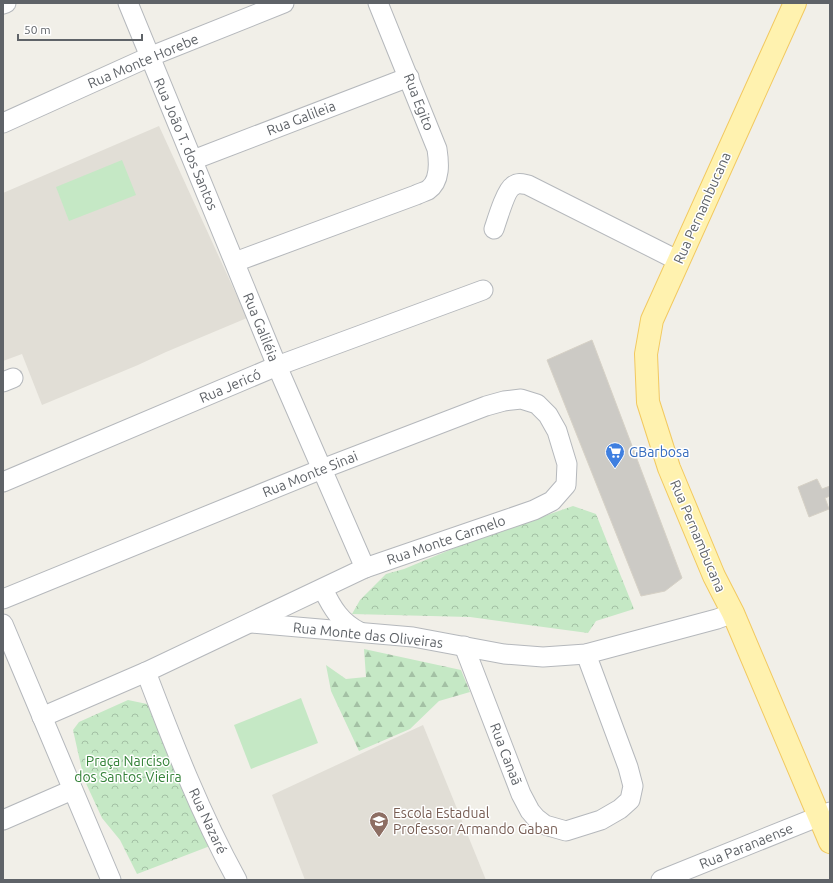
<svg xmlns="http://www.w3.org/2000/svg" width="833" height="883" font-family="Ubuntu,sans-serif">
<style>
.education{fill:#e1ded6}
.forest{fill:url(#forest-firs)}
.park{fill:url(#park-crowns)}
.pitch{fill:#c5e8c5}
.building{fill:#cccac5;stroke:#d6d1c6}
.lines{fill:none;stroke-linecap:round;stroke-linejoin:round}
.minor-casing{stroke:#b5b8bc;stroke-width:21}
.major-casing{stroke:#f2c960;stroke-width:24}
.minor{stroke:#fff;stroke-width:19}
.major{stroke:#fff2af;stroke-width:22}
.labels{text-anchor:middle;dominant-baseline:central;stroke-width:3;stroke-linejoin:round;paint-order:stroke}
.street-label{font-size:14px;fill:#5f6368;stroke:#fff}
.shop-label{font-size:14px;fill:#366cbe;stroke:#fff;text-anchor:start}
.park-label{font-size:14px;fill:#348238;stroke:#fff}
.education-label{font-size:14px;fill:#785e54;stroke:#fff;text-anchor:start}
</style>
<defs>
<pattern id="forest-firs" width="22" height="20" patternUnits="userSpaceOnUse"><rect width="22" height="20" fill="#c5e8c5"/><path d="M5 1l3.5 6h-7zM16 11l3.5 6h-7z" fill="#a3c0a4"/></pattern>
<pattern id="park-crowns" width="20" height="18" patternUnits="userSpaceOnUse"><rect width="20" height="18" fill="#c5e8c5"/><path d="M2 6a3 3 0 1 1 6 0M12 15a3 3 0 1 1 6 0" fill="none" stroke="#a3c0a4"/></pattern>
</defs>
<rect width="100%" height="100%" fill="#f1efe8"/>
<!-- education -->
<g class="education">
<path d="M159 126 247 318 166 352 138 365 42 405 22 354 3 361V193Z"/>
<path d="M423 725 486 880H305L272 795Z"/>
</g>
<!-- forest -->
<path class="forest" d="M364 649 461 670 470 692 439 701 410 729 359 751 331 691 326 665 346 679 366 677Z"/>
<!-- park -->
<g class="park">
<path d="M573 506 596 514 634 609 596 621 588 633 470 617 352 614 360 600 386 574 404 569 464 544Z"/>
<path d="M128 700 147 704 210 846 137 874 120 840 102 818 84 779 73 730 79 722Z"/>
</g>
<!-- pitch -->
<g class="pitch">
<path d="M122 160 136 195 69 221 56 187Z"/>
<path d="M301 698 318 743 251 769 234 725Z"/>
</g>
<!-- building -->
<g class="building">
<path d="M592 340 682 578 665 591 641 596 547 360Z"/>
<path d="M817 479 822 489 830 486V496L825 498 829 509 809 517 798 487Z"/>
</g>
<g class="lines">
<!-- minor casing -->
<g class="minor-casing">
<g id="minor">
<path d="M128 3 277 366 365 568"/>
<path d="M3 4 6 3"/>
<path d="M3 123 149 57 284 3"/>
<path d="M193 160 409 77"/>
<path d="M494 229C497 220 506 190 513 186 518 182 523 184 528 185L679 261"/>
<path d="M235 262 416 195C420 193 424 192 428 190 441 181 439 162 437 149L378 3"/>
<path d="M3 382 13 378"/>
<path d="M3 482 277 366 483 290"/>
<path d="M323 589C332 608 341 623 360 632"/>
<path d="M3 599 322 469 486 406 504 401 521 399 537 404 548 415 557 431 567 464 566 485 552 501 534 510 365 568 146 672 42 717"/>
<path d="M252 623 413 637 504 654 543 657 586 654 717 619 733 613"/>
<path d="M3 624 111 880"/>
<path d="M464 646 521 794 530 811 536 818 545 825 566 831 601 820 620 809 630 800 633 786 628 767 586 654"/>
<path d="M146 672C173 743 200 813 237 880"/>
<path d="M3 820 72 790"/>
<path d="M661 880 830 812"/>
</g>
</g>
<!-- major casing -->
<g class="major-casing">
<path id="major" d="M795 3 652 320 646 354 648 402 669 468 714 576 733 613 830 842"/>
</g>
<!-- minor -->
<use href="#minor" class="minor"/>
<!-- major -->
<use href="#major" class="major"/>
</g>
<!-- icons -->
<defs>
<g id="supermarket-pin" transform="scale(1)"><path d="M0 17L-7.5 6A9.5 9.5 0 1 1 7.5 6Z" fill="#3f7fe0" stroke="#fff"/><path d="M-6-5.5h2.5l.6 2H6L4.5 2H-2.5L-4.4-4H-6ZM-1.5 3.2a1.3 1.3 0 1 0 .1 0ZM3 3.2a1.3 1.3 0 1 0 .1 0Z" fill="#fff"/></g>
<g id="school-pin" transform="scale(1)"><path d="M0 17L-7.5 6A9.5 9.5 0 1 1 7.5 6Z" fill="#8d6e63" stroke="#fff"/><path d="M0-5L7-2L0 1L-7-2ZM-4 1L0 2.5L4 1V4Q0 6-4 4Z" fill="#fff"/></g>
</defs>
<g fill-rule="evenodd">
<use href="#supermarket-pin" x="615" y="452"/>
<use href="#school-pin" x="379" y="821"/>
</g>
<g class="labels">
<!-- street labels -->
<g class="street-label">
<text transform="translate(143 61) rotate(-23)">Rua Monte Horebe</text>
<text transform="translate(419 102) rotate(69)">Rua Egito</text>
<text transform="translate(301 118) rotate(-21)">Rua Galileia</text>
<text transform="translate(186 144) rotate(67)">Rua João T. dos Santos</text>
<text transform="translate(702 208) rotate(-66)">Rua Pernambucana</text>
<text transform="translate(261 327) rotate(68)">Rua Galiléia</text>
<text transform="translate(230 386) rotate(-23)">Rua Jericó</text>
<text transform="translate(310 474) rotate(-22)">Rua Monte Sinai</text>
<text transform="translate(698 536) rotate(67)">Rua Pernambucana</text>
<text transform="translate(446 540) rotate(-19)">Rua Monte Carmelo</text>
<text transform="translate(368 635) rotate(6)">Rua Monte das Oliveiras</text>
<text transform="translate(506 754) rotate(69)">Rua Canaã</text>
<text transform="translate(208 821) rotate(65)">Rua Nazaré</text>
<text transform="translate(746 846) rotate(-22)">Rua Paranaense</text>
</g>
<!-- shop labels -->
<g class="shop-label">
<text x="629" y="452">GBarbosa</text>
</g>
<!-- park labels -->
<g class="park-label">
<text x="128" y="761">Praça Narciso<tspan x="128" dy="16">dos Santos Vieira</tspan></text>
</g>
<!-- education labels -->
<g class="education-label">
<text x="393" y="813">Escola Estadual<tspan x="393" dy="16">Professor Armando Gaban</tspan></text>
</g>
</g>
<!-- border -->
<rect width="833" height="883" fill="none" stroke="#5f6368" stroke-width="8"/>
<!-- scale -->
<path d="M18 34v6h124v-6" fill="none" stroke="#5f6368" stroke-width="2"/>
<text x="24" y="34" font-size="12" fill="#5f6368" stroke="#ffffff" stroke-width="3" paint-order="stroke">50 m</text>
</svg>
